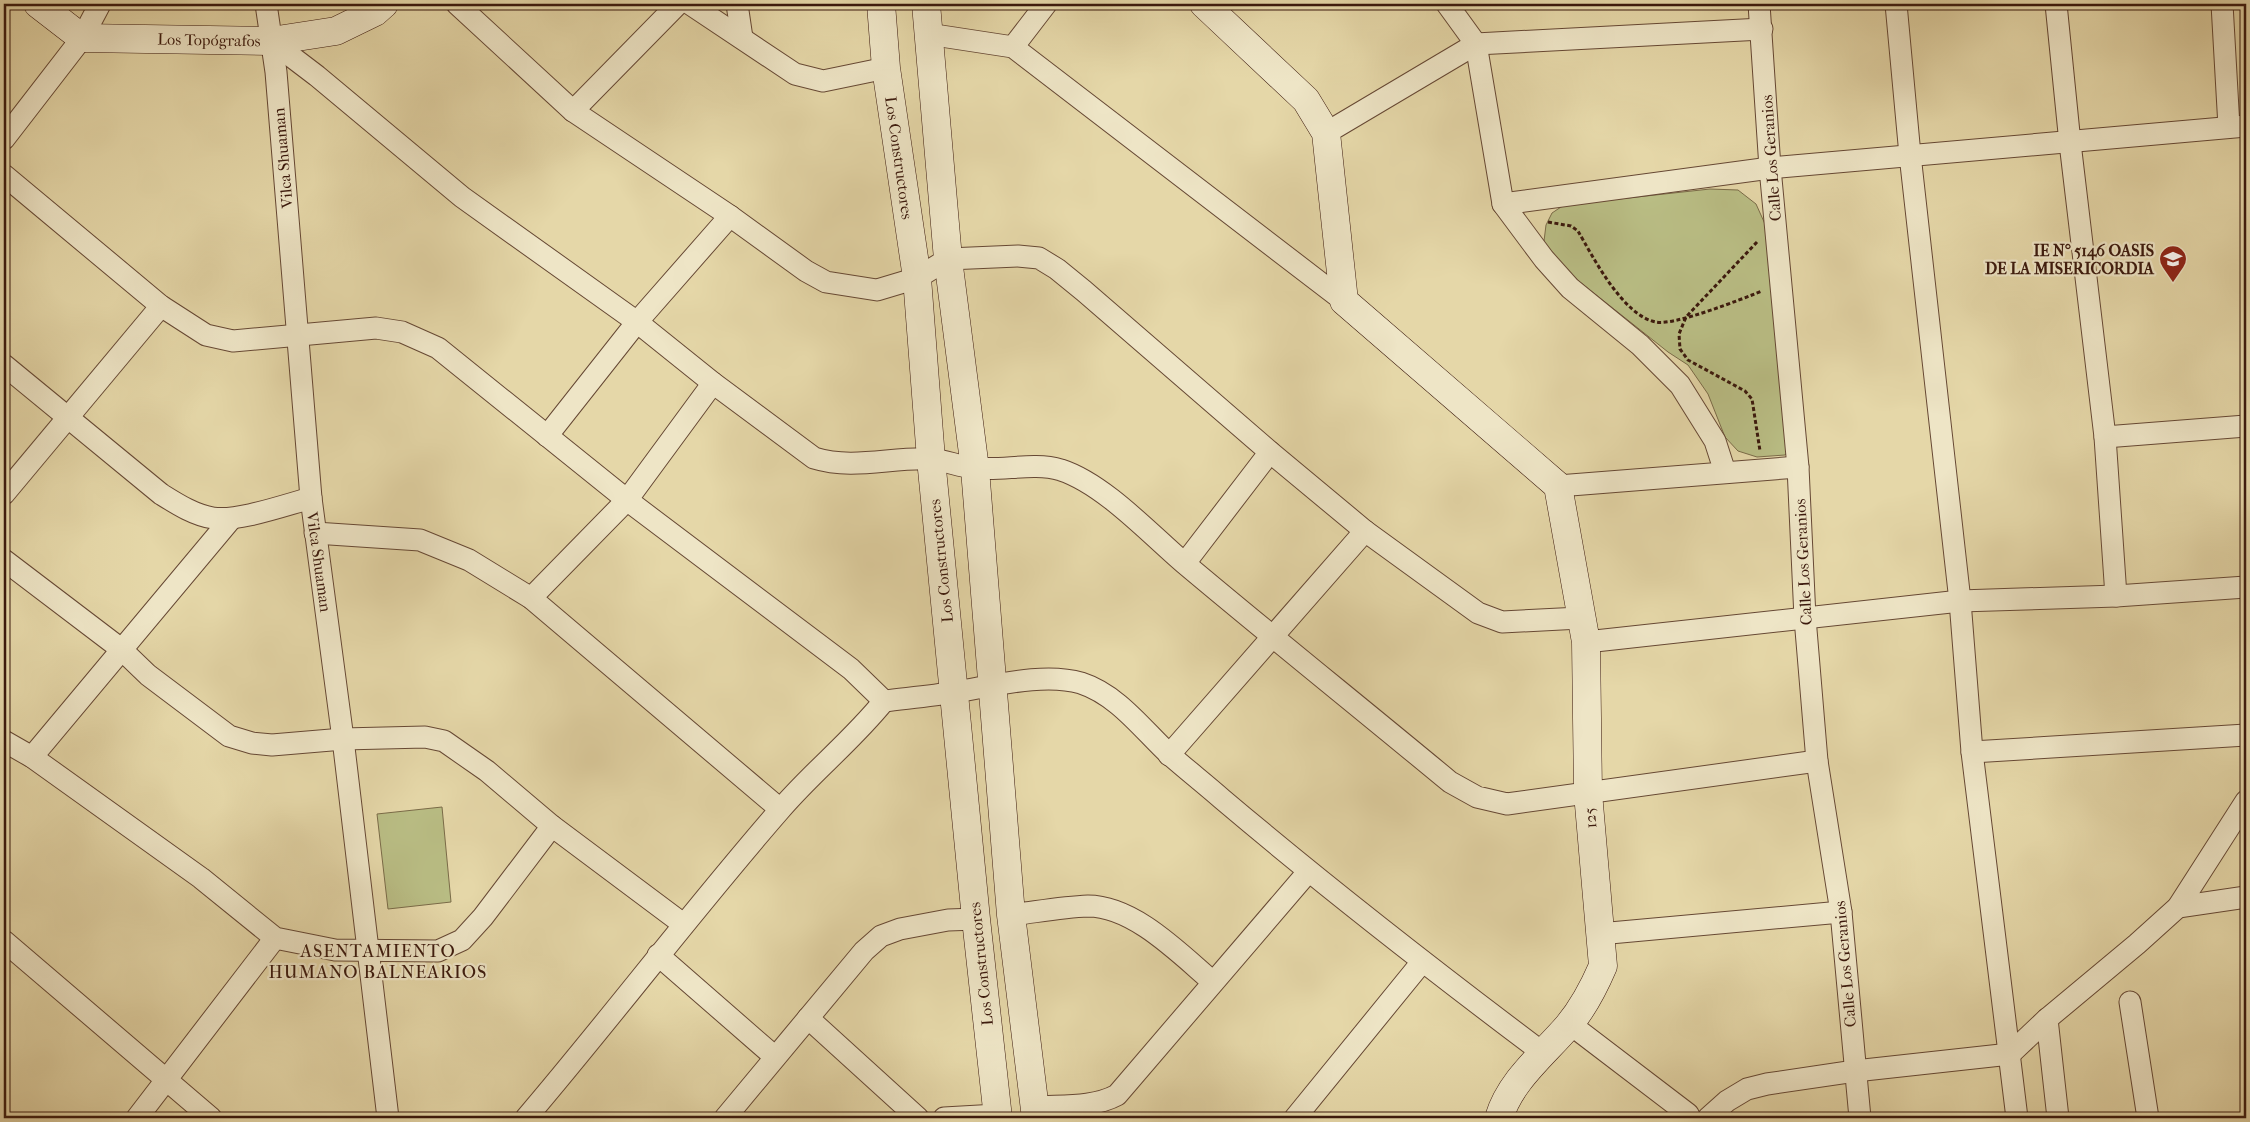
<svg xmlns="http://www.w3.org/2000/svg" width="2250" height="1122" font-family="'IM FELL French Canon',serif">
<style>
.green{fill:#b9bd84;stroke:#7a6b48}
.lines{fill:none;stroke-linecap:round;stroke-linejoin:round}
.street-casing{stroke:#664834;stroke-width:23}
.secondary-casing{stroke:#3b190d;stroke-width:29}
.path{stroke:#3b190d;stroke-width:3;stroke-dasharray:4 2.5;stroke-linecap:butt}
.street{stroke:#eee5c6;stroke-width:21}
.secondary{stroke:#eee5c6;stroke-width:28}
.labels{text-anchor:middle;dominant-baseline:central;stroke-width:4.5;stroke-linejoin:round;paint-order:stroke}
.street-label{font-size:16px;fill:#3b190d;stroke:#eee5c6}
.poi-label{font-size:16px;font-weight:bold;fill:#3b190d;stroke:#eee5c6;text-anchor:end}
.neighbourhood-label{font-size:18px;letter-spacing:1px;fill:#3b190d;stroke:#eee5c6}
</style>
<rect width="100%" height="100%" fill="#e5d7a8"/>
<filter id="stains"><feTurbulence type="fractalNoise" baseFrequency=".004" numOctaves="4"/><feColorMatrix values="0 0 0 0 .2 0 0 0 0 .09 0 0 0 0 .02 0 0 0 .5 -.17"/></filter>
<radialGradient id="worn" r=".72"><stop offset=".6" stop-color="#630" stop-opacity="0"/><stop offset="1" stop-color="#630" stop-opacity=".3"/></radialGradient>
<!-- green -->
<g class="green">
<path d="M1710 189 1738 190 1756 204 1765 224 1788 451 1785 455 1757 457 1738 451 1725 437 1708 394 1688 365 1668 352 1561 267 1546 251 1544 241 1546 225 1552 213 1564 205Z"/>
<path d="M442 807 451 902 388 909 377 814Z"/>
</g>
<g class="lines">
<!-- street casing -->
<g class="street-casing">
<g id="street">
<path d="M266 4 276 72 311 498 343 739 388 1118"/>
<path d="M457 4 573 111 730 216 806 271 826 282 877 290 917 278 948 259 1018 256 1039 258 1057 269 1084 291 1270 452 1365 531 1478 613 1502 622 1580 618"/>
<path d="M690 4 795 74 823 81 886 68"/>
<path d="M737 4 742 38"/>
<path d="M1447 4 1476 44 1503 204 1544 259 1570 288 1640 345 1680 385 1715 441 1725 472"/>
<path d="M1759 4 1770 168 1798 467 1805 618 1817 761 1841 912 1860 1118"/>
<path d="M1896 4 1910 155 1960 601 1972 752 2017 1118"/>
<path d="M2056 4 2070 143 2105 437 2116 596"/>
<path d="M2222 4 2229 127"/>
<path d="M928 34 1013 47 1344 301"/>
<path d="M271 41 317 76 462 197 637 322 713 383 814 458C853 470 891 457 930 459 945 460 960 467 975 468 1004 471 1033 462 1061 470 1104 484 1150 534 1184 563 1272 637 1362 709 1450 782L1477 797 1507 804 1817 761"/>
<path d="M1013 47 1046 4"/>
<path d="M573 111 678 4"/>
<path d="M1326 133 1476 44 1762 29"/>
<path d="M4 139 82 38 100 4"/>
<path d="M4 175 161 306 206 335 233 341 376 328 402 332 438 348 627 500 851 669 884 701C908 698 932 696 955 692 993 686 1044 672 1081 683 1118 695 1143 730 1170 755 1187 770 1205 784 1222 799 1326 887 1434 971 1543 1053"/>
<path d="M1503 204 1770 168 2246 126"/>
<path d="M4 365 161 494C177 504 194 515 213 518 237 522 285 505 311 498"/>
<path d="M547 436 637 322 730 216"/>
<path d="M2105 437 2246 426"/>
<path d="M1558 486 1798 467"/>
<path d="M4 494 161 306"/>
<path d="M315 533 420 540 469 560 531 598 780 809"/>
<path d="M4 560 121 649 148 675 229 736 252 743 272 745 343 739 425 737 444 741 487 771 552 826 683 924"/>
<path d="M1185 563 1270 452"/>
<path d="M531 598 627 500 713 383"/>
<path d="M1586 642 1960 601 2116 596 2246 587"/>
<path d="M4 741 32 757 201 878 275 938 335 950 438 951 462 940 483 917 552 826"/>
<path d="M1972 752 2246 735"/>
<path d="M1169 755 1365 531"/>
<path d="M32 757 231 519"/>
<path d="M2178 907 2246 897"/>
<path d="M1011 915C1036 912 1062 907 1088 906 1134 906 1180 954 1213 982"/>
<path d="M1599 934 1841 912"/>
<path d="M4 941 211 1118"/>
<path d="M658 955 775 1057"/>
<path d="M2130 1002 2148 1118"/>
<path d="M808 1018 918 1118"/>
<path d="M2047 1019 2058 1118"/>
<path d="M1570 1024 1688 1114 1690 1118"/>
<path d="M1034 1107C1062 1105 1093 1108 1117 1095L1308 872"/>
<path d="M137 1118 275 938"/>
<path d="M526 1118C612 1017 692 911 779 811 812 772 852 741 884 701"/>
<path d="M725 1118 864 951 881 936 900 929 948 920 976 919"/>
<path d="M944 1118 997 1115"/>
<path d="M1295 1118 1422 962"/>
<path d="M1708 1118 1727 1101 1747 1089 1767 1084 1855 1071 2010 1054 2047 1019 2137 944 2178 907 2246 801"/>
</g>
</g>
<!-- secondary casing -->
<g class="secondary-casing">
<g id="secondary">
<path d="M38 4 82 38 271 41 336 31 375 12 384 4"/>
<path d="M881 4 886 68 917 278 931 459 976 919 998 1118"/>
<path d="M926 4 948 259 975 469 1011 915 1036 1118"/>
<path d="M1204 4 1306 100 1326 133 1344 301 1558 486 1586 642 1588 793 1603 966C1594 987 1583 1008 1568 1026 1543 1055 1510 1081 1499 1118"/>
</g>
</g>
<!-- path -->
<g class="path">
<path d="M1548 222 1571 226 1578 231C1593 257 1623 316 1656 322 1674 326 1742 299 1762 291"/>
<path d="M1757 242 1686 317 1679 334 1680 349 1688 360 1745 391 1752 399 1760 451"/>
</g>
<!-- street -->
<use href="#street" class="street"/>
<!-- secondary -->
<use href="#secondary" class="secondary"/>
</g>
<!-- icons -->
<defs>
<g id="school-pin" transform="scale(1.4375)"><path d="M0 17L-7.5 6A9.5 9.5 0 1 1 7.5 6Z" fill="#8f2418" stroke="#eee5c6"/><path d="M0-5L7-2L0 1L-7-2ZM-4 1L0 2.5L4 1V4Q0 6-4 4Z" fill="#fff"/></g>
</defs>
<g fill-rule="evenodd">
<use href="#school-pin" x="2173" y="259"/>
</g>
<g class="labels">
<!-- street labels -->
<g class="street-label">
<text transform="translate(209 40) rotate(1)">Los Topógrafos</text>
<text transform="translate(283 158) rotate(-95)">Vilca Shuaman</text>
<text transform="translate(899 158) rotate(82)">Los Constructores</text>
<text transform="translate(1771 158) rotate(-94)">Calle Los Geranios</text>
<text transform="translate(941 561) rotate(-96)">Los Constructores</text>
<text transform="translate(319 562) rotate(82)">Vilca Shuaman</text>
<text transform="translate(1803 562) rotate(-93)">Calle Los Geranios</text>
<text transform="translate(1590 818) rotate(-95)">125</text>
<text transform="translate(981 964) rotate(-96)">Los Constructores</text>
<text transform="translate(1845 964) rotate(-95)">Calle Los Geranios</text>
</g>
<!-- poi labels -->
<g class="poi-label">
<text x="2154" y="250">IE N° 5146 OASIS<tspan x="2154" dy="18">DE LA MISERICORDIA</tspan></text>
</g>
<!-- neighbourhood labels -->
<g class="neighbourhood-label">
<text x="378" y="951">ASENTAMIENTO<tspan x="378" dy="21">HUMANO BALNEARIOS</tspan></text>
</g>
</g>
<!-- margin -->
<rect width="2250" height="1122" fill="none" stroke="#e5d7a8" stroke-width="20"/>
<rect x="5" y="5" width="2240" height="1112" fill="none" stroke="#3b190d" stroke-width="2.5"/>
<rect x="10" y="10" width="2230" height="1102" fill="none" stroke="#3b190d"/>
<rect width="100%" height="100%" filter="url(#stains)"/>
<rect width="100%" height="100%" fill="url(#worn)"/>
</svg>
